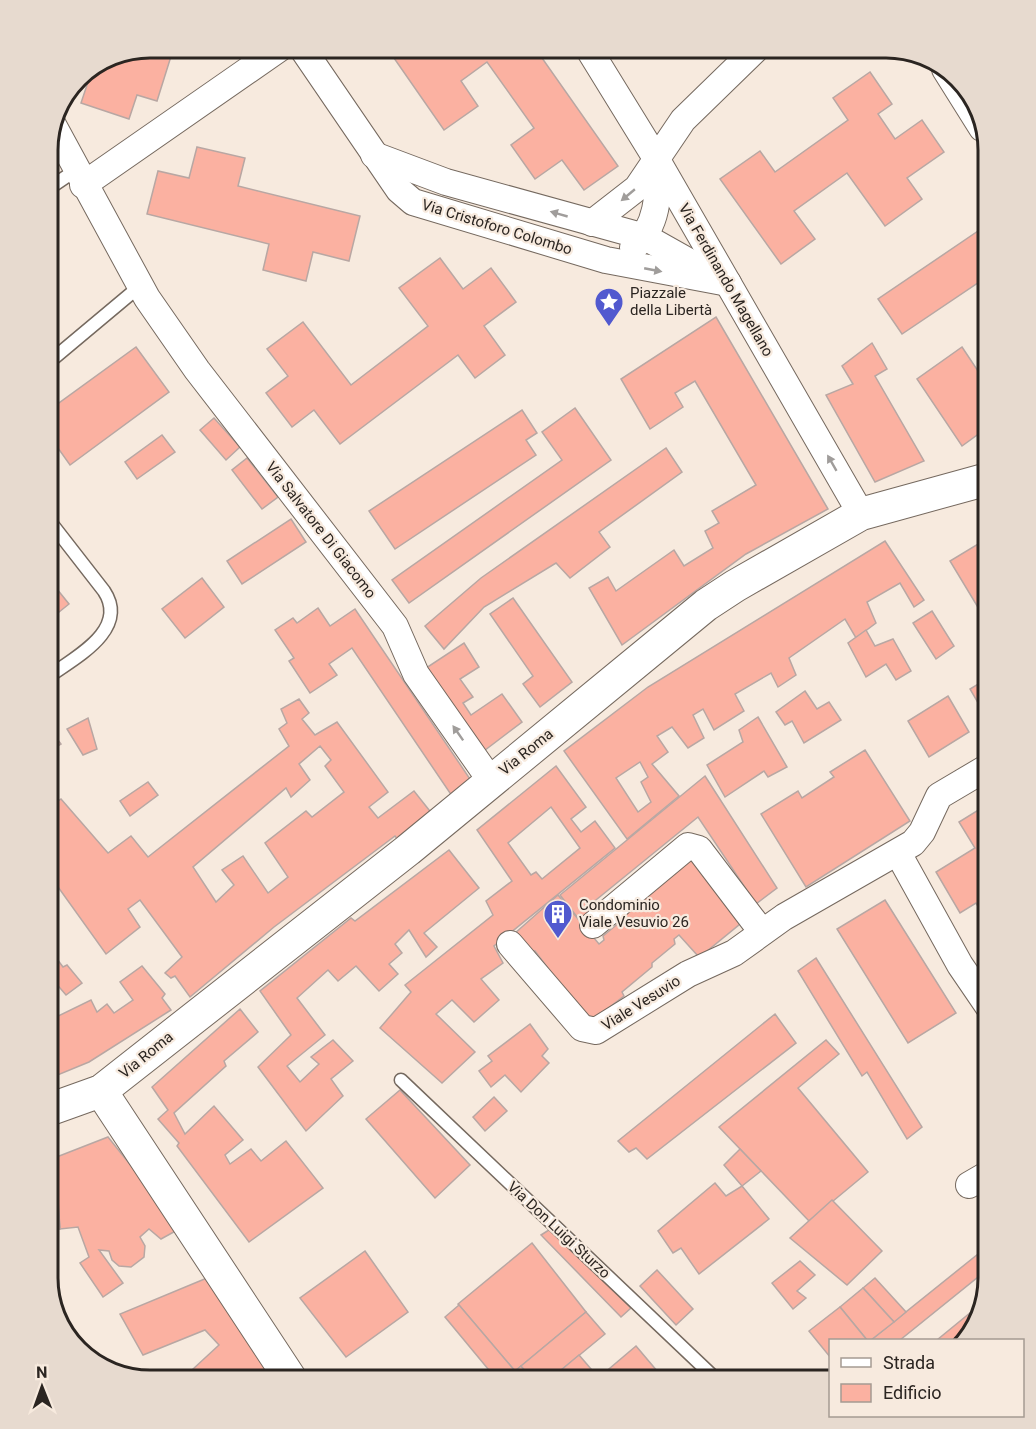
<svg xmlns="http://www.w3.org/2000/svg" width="1036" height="1429" font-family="Roboto,sans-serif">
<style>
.building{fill:#fbb1a1;stroke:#b8a7a3;stroke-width:1.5;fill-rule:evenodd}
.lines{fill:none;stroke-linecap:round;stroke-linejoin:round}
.service-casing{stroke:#75695f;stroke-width:15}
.minor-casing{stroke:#75695f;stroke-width:28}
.tertiary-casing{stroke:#75695f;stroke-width:34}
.service{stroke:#fff;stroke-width:12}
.minor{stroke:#fff;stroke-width:26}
.tertiary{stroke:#fff;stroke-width:32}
.oneway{fill:#a09d9b}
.labels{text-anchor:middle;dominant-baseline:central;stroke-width:4.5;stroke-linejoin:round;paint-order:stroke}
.street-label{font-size:15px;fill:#2b2521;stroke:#f7eade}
.poi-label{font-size:15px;fill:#2b2521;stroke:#f7eade;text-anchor:start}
.rim{fill:none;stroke:#2b2521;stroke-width:3}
</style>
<rect width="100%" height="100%" fill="#f7eade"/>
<!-- building -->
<g class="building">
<path d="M150 48 173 50 157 101 137 95 129 119 81 103 92 70Z"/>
<path d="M387 48H535L618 166 584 190 562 160 535 179 511 145 534 128 487 62 461 81 478 106 444 130Z"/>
<path d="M870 72 892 104 878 114 895 139 922 120 944 152 907 178 922 199 885 226 847 173 794 211 815 239 781 264 720 179 760 151 775 172 848 120 833 98Z"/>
<path d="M197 147 245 158 238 186 360 216 349 261 313 252 306 281 263 270 269 244 147 214 158 171 189 178Z"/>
<path d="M981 229 988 240V276L902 334 878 299Z"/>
<path d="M440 258 463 289 491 268 516 302 484 326 505 355 475 378 458 355 340 444 314 410 292 427 266 393 288 376 267 349 303 322 351 385 428 326 399 288Z"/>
<path d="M716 317 828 509 746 554 622 645 589 588 608 577 616 591 674 550 684 566 713 548 705 531 719 523 712 511 756 485 695 381 675 393 683 407 650 429 621 379Z"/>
<path d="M872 343 887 369 875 376 924 461 875 482 826 395 853 384 842 366Z"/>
<path d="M136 347 169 392 70 465 48 434V411Z"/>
<path d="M962 347 988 386V427L962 446 917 379Z"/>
<path d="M575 408 611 460 409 603 392 580 562 460 542 432Z"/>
<path d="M522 410 537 433 526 440 536 455 395 549 369 511Z"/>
<path d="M214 418 240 447 226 460 200 430Z"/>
<path d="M162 435 175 452 137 479 125 462Z"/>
<path d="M666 448 682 472 599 532 610 547 570 578 556 563 484 607 444 649 425 626 481 578Z"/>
<path d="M247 458 278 497 262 509 232 470Z"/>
<path d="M291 519 306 542 242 584 227 561Z"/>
<path d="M885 541 924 600 914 607 900 583 867 602 876 623 856 638 845 619 789 658 796 675 778 687 771 673 735 694 744 711 714 730 703 709 693 715 704 738 688 748 672 727 657 736 668 752 652 764 679 796 627 839 564 751 648 687ZM640 762 648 777 641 782 651 802 638 812 616 778Z"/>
<path d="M983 541 988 550V617L985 611 982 614 950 561Z"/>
<path d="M48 578 69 604 48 621Z"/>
<path d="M202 578 224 607 185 638 162 609Z"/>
<path d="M513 598 572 682 540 707 523 684 533 676 490 614Z"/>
<path d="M318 608 330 626 355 609 472 782 452 796 352 648 329 664 337 675 310 693 289 661 294 658 275 630 293 618 297 623Z"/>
<path d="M932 611 954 646 936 659 913 623Z"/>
<path d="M866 630 875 646 893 639 911 671 896 680 886 664 866 677 848 643Z"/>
<path d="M464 643 479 667 460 679 473 697 463 703 471 715 502 694 522 722 476 757 420 672Z"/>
<path d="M988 678V720L970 689Z"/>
<path d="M805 691 817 709 829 702 841 720 804 743 792 721 785 725 776 712Z"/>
<path d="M948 696 969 732 929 757 908 721Z"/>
<path d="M299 699 309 713 302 719 315 735 337 722 388 792 369 807 378 818 414 791 433 815 401 844 395 836 274 927 190 997 175 976 171 978 165 973 182 957 140 900 128 909 140 927 106 954 48 873V837L51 835 48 832V808L61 799 108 853 131 836 148 857 289 746 279 729 287 723 281 709ZM320 746 331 760 325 766 344 792 312 817 306 811 265 843 288 877 268 893 243 856 222 870 234 885 216 902 193 867 286 788 291 797 310 780 299 764Z"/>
<path d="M758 717 787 767 768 777 764 771 725 797 707 765 743 742 739 730Z"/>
<path d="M88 718 97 749 83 755 67 729Z"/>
<path d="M48 727 61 744 48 752Z"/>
<path d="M865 750 910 821 806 887 761 814 798 791 802 798 834 777 830 772Z"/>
<path d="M556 766 586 807 571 819 581 832 595 821 615 848 494 946 503 963 481 979 499 1000 474 1022 452 1000 436 1014 475 1052 442 1083 380 1028 411 992 405 985 493 915 486 901 512 881 477 830ZM551 807 580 848 542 879 536 872 531 875 508 843Z"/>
<path d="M705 776 777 888 756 904 698 817 591 904 596 910 581 922 560 895Z"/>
<path d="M148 782 158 795 130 816 120 801Z"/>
<path d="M988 804V923L976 903 960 913 936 872 975 848 959 822Z"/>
<path d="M449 850 479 888 424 933 437 947 426 957 409 930 395 944 402 953 389 964 398 974 379 991 356 966 338 981 328 970 297 998 325 1035 287 1066 300 1082 319 1064 311 1057 333 1040 353 1061 331 1079 343 1096 306 1131 258 1067 291 1035 260 991 351 918 355 921Z"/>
<path d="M692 859 740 924 701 956H698L679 935 674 939 675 944 652 963V967L622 992 624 996 593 1020H587L535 951H531L514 934 558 895 599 944 604 940 603 936 626 917 625 914Z"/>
<path d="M885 900 956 1013 908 1043 837 929Z"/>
<path d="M48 947 63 967 67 965 82 983 66 995 48 974Z"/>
<path d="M816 958 922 1127 907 1139 867 1072 862 1076 798 971Z"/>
<path d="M142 966 165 994 162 998 171 1010 89 1062 48 1079V1021L91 1000 97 1012 107 1004 114 1013 133 1000 120 982Z"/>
<path d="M240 1009 258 1032 224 1061 226 1066 174 1113 185 1134 214 1106 243 1140 225 1155 230 1164 251 1149 261 1161 286 1141 323 1188 249 1242 177 1146 179 1143 158 1119 168 1110 152 1087Z"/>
<path d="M775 1014 796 1043 647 1159 636 1148 629 1152 618 1141Z"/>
<path d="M530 1024 548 1049 542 1056 549 1063 521 1092 505 1075 491 1087 479 1071 492 1061 488 1056Z"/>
<path d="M826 1040 839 1054 798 1088 868 1172 809 1221 719 1127Z"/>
<path d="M400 1090 470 1165 435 1198 366 1119Z"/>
<path d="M494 1097 507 1111 485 1131 473 1117Z"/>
<path d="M108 1137 181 1228 161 1239 149 1229 140 1237 145 1246 144 1257 131 1267 119 1266 112 1260 109 1251 99 1250 123 1283 103 1297 80 1263 89 1257 78 1227 60 1229 54 1158Z"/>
<path d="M54 1141 60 1229H48V1142Z"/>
<path d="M740 1149 761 1171 742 1186 724 1165Z"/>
<path d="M715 1183 726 1196 742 1186 769 1219 699 1274 681 1248 673 1253 658 1231Z"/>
<path d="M832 1200 882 1251 847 1285 790 1238Z"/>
<path d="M552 1228 631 1308 621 1317 541 1235Z"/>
<path d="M532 1243 586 1312 515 1371 458 1304Z"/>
<path d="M988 1246V1269L900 1340H871Z"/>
<path d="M365 1251 408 1312 346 1357 300 1298Z"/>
<path d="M800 1261 815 1275 797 1291 806 1298 793 1309 772 1283Z"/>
<path d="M657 1270 693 1309 676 1325 640 1286Z"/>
<path d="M207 1278 276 1381H189L198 1375 193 1369 219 1345 205 1330 143 1355 120 1314Z"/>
<path d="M875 1278 906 1312 894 1322 863 1288Z"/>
<path d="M863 1288 894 1322 871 1340H867L840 1307Z"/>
<path d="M459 1305 515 1371 521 1366 534 1381H498L445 1317Z"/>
<path d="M840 1307 867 1340H830V1357L809 1331Z"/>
<path d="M976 1308 979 1311 974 1330 964 1340H937Z"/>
<path d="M586 1312 605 1334 548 1381H534L521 1366Z"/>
<path d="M636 1346 658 1372 663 1370 671 1381H599L603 1374Z"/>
<path d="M579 1355 591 1369 576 1381H548Z"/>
<path d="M422 1370 430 1381H408Z"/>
</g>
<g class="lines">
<!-- service casing -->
<g class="service-casing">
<g id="service">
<path d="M48 189 76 170"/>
<path d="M48 363 140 286"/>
<path d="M48 677C74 658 130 630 104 591L48 519"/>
<path d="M401 1080 718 1381"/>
</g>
</g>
<!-- minor casing -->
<g class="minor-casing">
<g id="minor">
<path d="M302 48 399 190 413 202 606 260 728 283"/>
<path d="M588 48 657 160 861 514"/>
<path d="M945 69 982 128"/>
<path d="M53 125 147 298 197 370 395 626 416 674 491 781"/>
<path d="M374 155 446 182 645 237 709 273"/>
<path d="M83 185 280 48"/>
<path d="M592 223 637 188 683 120 757 48"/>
<path d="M633 248C658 226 659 195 657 164"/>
<path d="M898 853 960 965 988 1006"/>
<path d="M593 925 688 846 699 849 762 932"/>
<path d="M510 944 582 1028 596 1031 688 974 734 953 784 917 913 843 922 832 939 796 988 767"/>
<path d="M969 1185 988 1174"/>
</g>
</g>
<!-- tertiary casing -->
<g class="tertiary-casing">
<g id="tertiary">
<path d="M101 1091 292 1381"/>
<path d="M48 1110 101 1091 408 850 706 605 735 586 861 514 988 479"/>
</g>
</g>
<!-- service -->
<use href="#service" class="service"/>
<!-- minor -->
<use href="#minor" class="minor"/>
<!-- tertiary -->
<use href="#tertiary" class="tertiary"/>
</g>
<!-- one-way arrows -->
<defs><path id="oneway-solid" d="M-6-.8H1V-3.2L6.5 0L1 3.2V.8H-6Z" transform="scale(1.5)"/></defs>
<g class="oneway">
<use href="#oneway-solid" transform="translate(628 195) rotate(140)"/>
<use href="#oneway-solid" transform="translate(559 214) rotate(-164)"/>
<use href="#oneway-solid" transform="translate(653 270) rotate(11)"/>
<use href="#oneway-solid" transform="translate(832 463) rotate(-120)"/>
<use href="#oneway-solid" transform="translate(458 733) rotate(-125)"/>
</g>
<!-- icons -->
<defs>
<g id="sight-pin" transform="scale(1.5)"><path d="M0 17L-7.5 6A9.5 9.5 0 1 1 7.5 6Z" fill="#5159cf" stroke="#f7eade"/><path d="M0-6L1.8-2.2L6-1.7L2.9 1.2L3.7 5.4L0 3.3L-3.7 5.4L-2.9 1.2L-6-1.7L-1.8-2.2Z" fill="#fff"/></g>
<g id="building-pin" transform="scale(1.5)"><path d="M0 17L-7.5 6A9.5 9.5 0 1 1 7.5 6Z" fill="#5159cf" stroke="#f7eade"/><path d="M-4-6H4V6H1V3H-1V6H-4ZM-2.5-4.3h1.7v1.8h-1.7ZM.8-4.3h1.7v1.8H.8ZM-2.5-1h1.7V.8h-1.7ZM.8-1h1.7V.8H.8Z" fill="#fff"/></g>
</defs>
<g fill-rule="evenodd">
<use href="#sight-pin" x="609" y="302"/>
<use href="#building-pin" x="558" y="914"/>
</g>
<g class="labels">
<!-- street labels -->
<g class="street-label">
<text transform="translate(497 227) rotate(17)">Via Cristoforo Colombo</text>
<text transform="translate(726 280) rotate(60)">Via Ferdinando Magellano</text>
<text transform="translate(321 530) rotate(52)">Via Salvatore Di Giacomo</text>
<text transform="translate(526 752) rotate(-39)">Via Roma</text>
<text transform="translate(641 1003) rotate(-32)">Viale Vesuvio</text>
<text transform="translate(146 1055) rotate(-39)">Via Roma</text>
<text transform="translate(559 1230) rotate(43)">Via Don Luigi Sturzo</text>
</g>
<!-- poi labels -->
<g class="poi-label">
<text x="630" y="293">Piazzale<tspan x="630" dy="17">della Libertà</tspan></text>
<text x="579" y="905">Condominio<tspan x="579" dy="17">Viale Vesuvio 26</tspan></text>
</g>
</g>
<!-- crop -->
<path d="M0 0H1036V1429H0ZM150 58H886A92 92 0 0 1 978 150V1278A92 92 0 0 1 886 1370H150A92 92 0 0 1 58 1278V150A92 92 0 0 1 150 58Z" fill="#e7dacf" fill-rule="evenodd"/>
<path class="rim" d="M150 58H886A92 92 0 0 1 978 150V1278A92 92 0 0 1 886 1370H150A92 92 0 0 1 58 1278V150A92 92 0 0 1 150 58Z"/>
<!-- legend -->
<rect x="829" y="1339" width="195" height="78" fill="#f7eade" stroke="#a59b92" stroke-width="1.5"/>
<rect x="841" y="1358" width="30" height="9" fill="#ffffff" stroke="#a59b92" stroke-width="1.5"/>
<text x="883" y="1369" font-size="18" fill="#2b2521">Strada</text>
<rect x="841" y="1384" width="30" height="18" fill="#fbb1a1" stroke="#a59b92" stroke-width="1.5"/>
<text x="883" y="1399" font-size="18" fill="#2b2521">Edificio</text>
<!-- north arrow -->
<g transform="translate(42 1387) rotate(359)" stroke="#f7eade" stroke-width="4.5" paint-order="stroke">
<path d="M0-4.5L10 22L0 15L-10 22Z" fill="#2b2521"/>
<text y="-9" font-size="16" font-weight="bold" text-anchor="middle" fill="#2b2521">N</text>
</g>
</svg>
